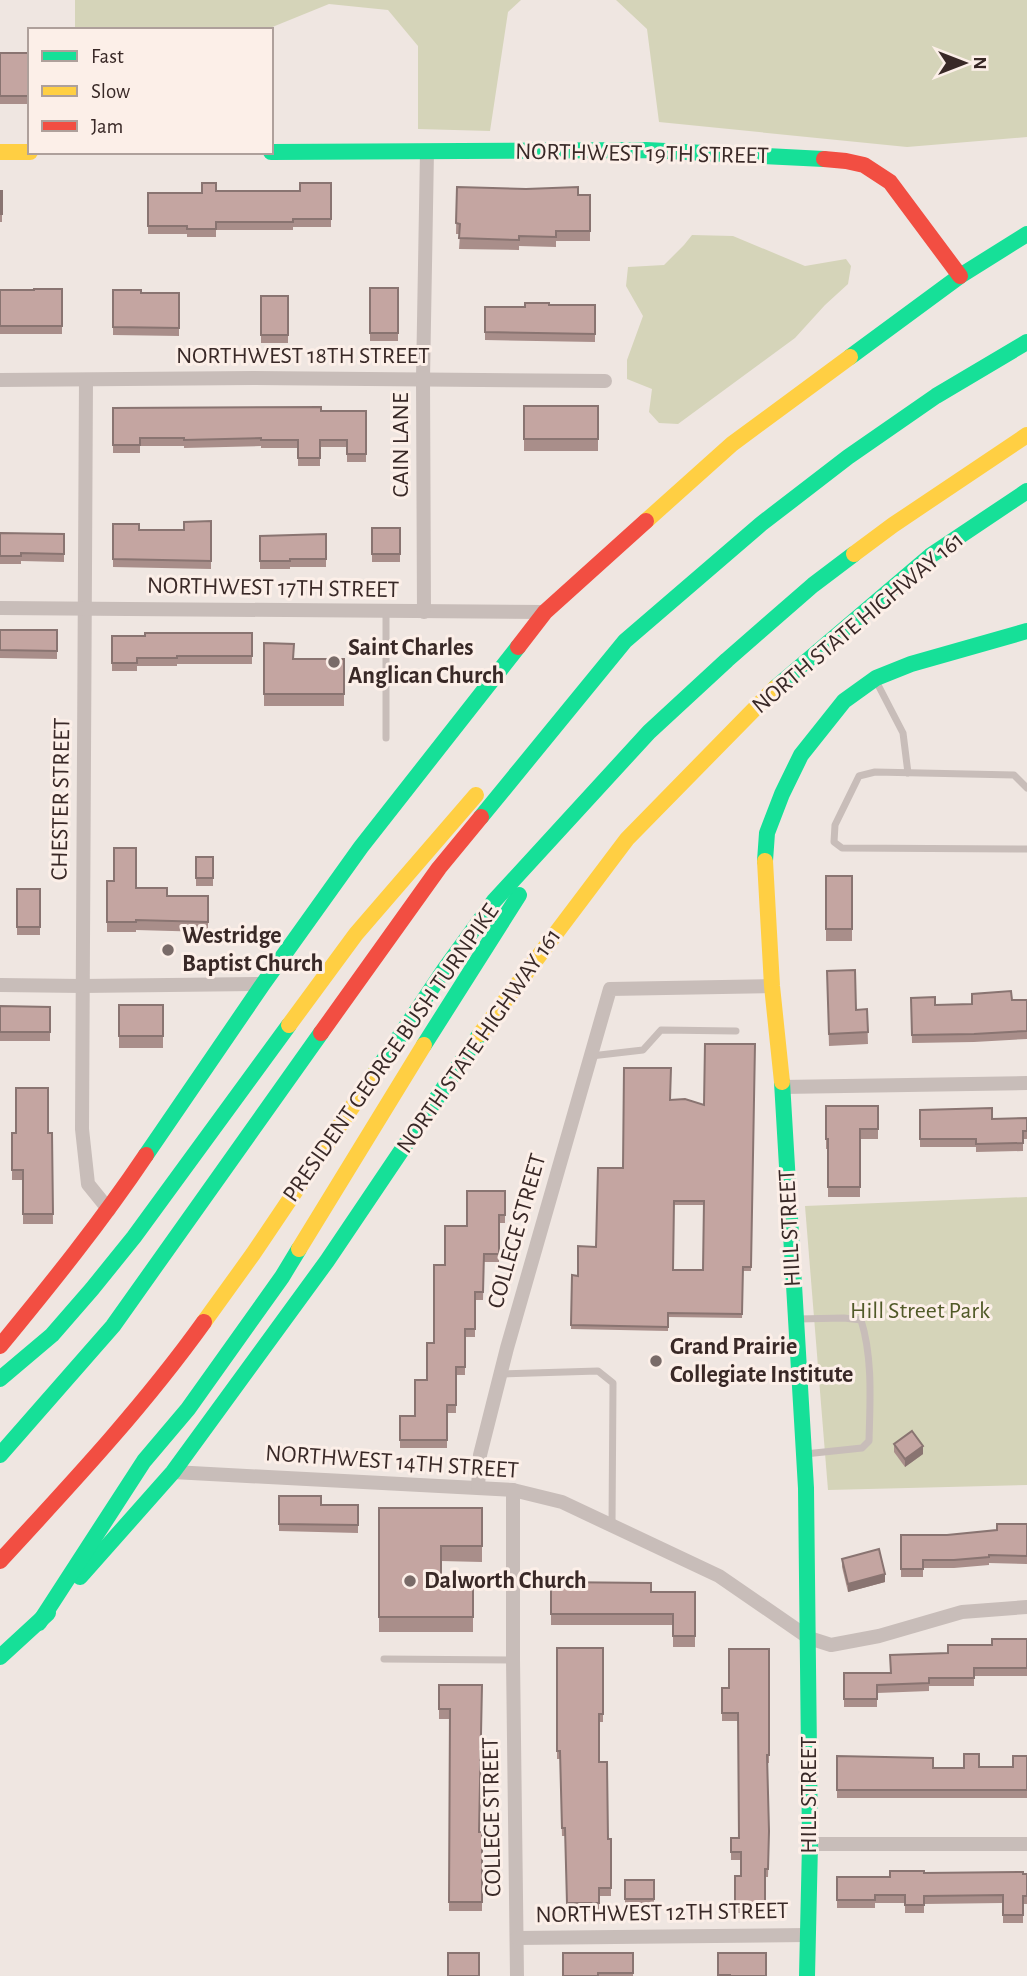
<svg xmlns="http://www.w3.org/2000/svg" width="1027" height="1976" font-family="'Alegreya Sans',sans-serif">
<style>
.green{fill:#d5d4b9}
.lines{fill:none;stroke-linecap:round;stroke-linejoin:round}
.lane{stroke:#c8bdb9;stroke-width:7}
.street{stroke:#c8bdb9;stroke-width:14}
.fast{stroke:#16e098;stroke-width:16}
.slow{stroke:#ffcf43;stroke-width:16}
.jam{stroke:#f24e42;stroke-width:16}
.wall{fill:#a98e8a;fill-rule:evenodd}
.shaded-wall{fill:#897471}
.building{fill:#c4a5a1;stroke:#897471;stroke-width:2;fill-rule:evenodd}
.poi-dot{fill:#796b68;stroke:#fcefe8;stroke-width:2.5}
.labels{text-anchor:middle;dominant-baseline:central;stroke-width:6;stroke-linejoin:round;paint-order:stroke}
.street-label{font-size:24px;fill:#392927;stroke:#fcefe8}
.poi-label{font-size:24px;font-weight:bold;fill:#392927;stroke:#fcefe8;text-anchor:start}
.park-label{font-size:24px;fill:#515a28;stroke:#fcefe8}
</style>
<rect width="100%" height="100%" fill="#efe6e1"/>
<!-- green -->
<g class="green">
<path d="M75 0H521L508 12 490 131 418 129V46L388 10 329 4 265 30H75Z"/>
<path d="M616 0H1027V137L907 147 659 122 647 29Z"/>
<path d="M692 235 733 236 805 266 846 259 851 266 848 284 825 305 795 338 678 424 659 423 649 412 652 389 627 379V360L643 316 626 286 628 267 664 265 684 245Z"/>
<path d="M1027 1197V1485L828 1490 805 1206Z"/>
</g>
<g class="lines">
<!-- lane -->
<g class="lane">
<path d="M875 679 903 733 908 773"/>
<path d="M386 738V612"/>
<path d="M1027 788 1014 775 875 772 859 776 835 825 834 842 842 848 1027 849"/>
<path d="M591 1056 643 1050 661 1030 736 1031"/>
<path d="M798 1319 844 1318 861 1320C873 1358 870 1402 869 1441L862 1448 805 1454"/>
<path d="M501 1374 598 1371 613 1383 612 1525"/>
<path d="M384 1659 513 1660"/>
</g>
<!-- street -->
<g class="street">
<path d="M0 380 253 378 605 381"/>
<path d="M86 380 82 1129 88 1184 109 1210"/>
<path d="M0 608 545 612"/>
<path d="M424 612 423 379 427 151"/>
<path d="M0 985 82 986 263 984"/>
<path d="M782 1087 1027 1083"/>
<path d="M173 1472 513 1490 562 1502 719 1576 809 1638 831 1645 879 1636 962 1612 1027 1607"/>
<path d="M478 1487 480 1455 507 1348 610 989 772 986"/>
<path d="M513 1490V1660L517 1976"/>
<path d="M810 1844H1027"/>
<path d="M517 1938 808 1935"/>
</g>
<!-- fast -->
<g class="fast">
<path d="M271 152 646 150 824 159"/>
<path d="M850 357 960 276 1027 234"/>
<path d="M775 688 930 556 1027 491"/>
<path d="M481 817 625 641 761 524 848 457 936 396 1027 342"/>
<path d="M765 861 767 833 782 794 801 755 844 701 876 678 911 664 1027 631"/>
<path d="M424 1045 519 895"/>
<path d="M375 1073 444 970 494 901 649 732 727 660 813 585 854 554"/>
<path d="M782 1082 806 1488 810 1844 807 1976"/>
<path d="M146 1155 263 984 361 847 518 647"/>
<path d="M0 1379 52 1335 92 1289 134 1237 289 1025"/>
<path d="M0 1455 113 1326 321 1033"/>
<path d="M80 1577 173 1472 327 1261 480 1034"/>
<path d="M39 1623 144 1461 188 1409 282 1277 299 1249"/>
<path d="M0 1657 48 1613"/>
</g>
<!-- slow -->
<g class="slow">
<path d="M0 152H30"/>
<path d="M646 521 732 444 850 357"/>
<path d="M854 554 893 525 1027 435"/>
<path d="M765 861 772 986 782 1082"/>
<path d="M289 1025 356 934 476 795"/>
<path d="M480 1034 627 839 775 688"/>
<path d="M299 1249 424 1045"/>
<path d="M204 1322 253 1254 375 1073"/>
</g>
<!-- jam -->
<g class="jam">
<path d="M824 159 846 161 864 165 890 182 960 276"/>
<path d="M518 647 545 612 646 521"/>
<path d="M321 1033 439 868 481 817"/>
<path d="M0 1346C51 1284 101 1222 146 1155"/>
<path d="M0 1561C71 1484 143 1407 204 1322"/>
</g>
</g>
<!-- wall -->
<g class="wall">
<path d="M0 54 30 55V104H0Z"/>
<path d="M331 183V227H293V230H216V237H187V234H148V193H202L216 191H300Z"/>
<path d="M457 187 590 195V241H556V247L519 246V250L459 249 460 234H456Z"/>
<rect x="0" y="191" width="2" height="31"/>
<rect x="370" y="288" width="28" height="53"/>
<path d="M62 289V334H0V290Z"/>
<path d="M113 290 141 293H179V336L113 335Z"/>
<rect x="261" y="296" width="27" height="47"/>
<path d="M549 305H595V342L485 340V307H525Z"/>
<rect x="524" y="406" width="74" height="45"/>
<path d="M113 408 366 411V462H347V447H320V466H298V448H261V446L184 448V446H140V453H113Z"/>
<path d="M211 521V569L113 567V524L139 530H184Z"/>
<rect x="372" y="528" width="28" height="34"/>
<path d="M0 533 64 534V562L21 561V564H0Z"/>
<path d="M326 534V567H290V569H260V536Z"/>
<path d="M0 630H57V659L0 658Z"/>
<path d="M252 633V664H177V666H137V671H112V636Z"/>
<path d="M264 643 294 659H344V706H264Z"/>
<rect x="196" y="857" width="17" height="29"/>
<rect x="826" y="876" width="26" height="65"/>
<path d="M107 881 167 896H208V932L136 930V932H107Z"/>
<rect x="17" y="889" width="23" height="46"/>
<path d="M827 971 856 1010 867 1009 868 1044 829 1046Z"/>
<path d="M911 998 935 1005 972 1004 1027 1000V1039L974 1042 912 1043Z"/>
<rect x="119" y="1005" width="44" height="43"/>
<path d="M0 1006 50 1007V1041H0Z"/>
<path d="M755 1044 751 1271H743L742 1318 668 1317V1331L571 1329 572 1275 578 1276 596 1247 623 1168 670 1100 704 1105ZM674 1205H704L703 1270H673Z"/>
<path d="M826 1106H878V1139H860V1197H828V1149H826Z"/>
<path d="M920 1110 992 1119 1027 1118V1139H1023V1151L976 1152V1147H920Z"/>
<path d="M12 1133H52L53 1224H23V1180H12Z"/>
<path d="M505 1191V1223H499V1262H484L483 1300H475V1337H465V1375H456V1413H447V1448H400V1416H415L427 1380 445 1265 467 1226Z"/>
<path d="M894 1444 923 1454 905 1467 894 1452Z"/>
<path d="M279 1496 321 1505H358V1533L279 1531Z"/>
<path d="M379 1508H482V1562L441 1561V1585H473V1632H379Z"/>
<path d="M1027 1524V1564L989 1563V1565L954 1568H923V1577H901V1535H947L997 1530Z"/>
<path d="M842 1559 885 1582 848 1592 842 1567Z"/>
<path d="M551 1582 651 1592H695V1647H673V1625H551Z"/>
<path d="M1027 1639V1676H974V1686H929V1691L877 1693V1707H844V1673H891L948 1653Z"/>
<path d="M557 1648H603V1722H599V1762L608 1839H611V1896H599V1911H567L565 1836H562L560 1759H557Z"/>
<path d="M769 1649V1763H767L769 1839 768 1877H765V1913H735V1876H741V1860H731V1838H739L738 1721H722V1688H729Z"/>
<path d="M439 1685H482L479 1832H482V1911H449L450 1719H439Z"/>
<path d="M837 1756 933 1768H964L979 1767H1013L1027 1756V1798H837Z"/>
<path d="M924 1873 1027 1874V1904H1023V1923H1003V1903L924 1904V1913H905V1903H875V1908H837V1877H890Z"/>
<rect x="625" y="1880" width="29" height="27"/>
<path d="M633 1953V1976H563Z"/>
</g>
<!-- shaded-wall -->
<g class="shaded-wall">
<path d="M923 1446V1454L905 1467V1459Z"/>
<path d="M885 1574V1582L848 1592V1584Z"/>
</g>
<!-- building -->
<g class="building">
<path d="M0 53H28V55H30V96H0Z"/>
<path d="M202 183H216V191H300V183H331V219H293V222H216V229H187V226H148V193H202Z"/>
<path d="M457 187 526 189 578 187V195H590V231H556V237L519 236V240L459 238 460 224 456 223Z"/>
<rect x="0" y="191" width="2" height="23"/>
<rect x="370" y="288" width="28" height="45"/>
<path d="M34 289H62V326H0V290H34Z"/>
<path d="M113 290H141V293H179V328L113 327Z"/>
<rect x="261" y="296" width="27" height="39"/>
<path d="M525 303H549V305H595V334L485 332V307H525Z"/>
<rect x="524" y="406" width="74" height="33"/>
<path d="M321 407V411H366V454H347V440H320V458H298V440H261V438L184 440V438H140V445H113V408Z"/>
<path d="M211 521V561L113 559V524H139V530H184V522Z"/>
<rect x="372" y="528" width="28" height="26"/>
<path d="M0 533 64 534V554L21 553V556H0Z"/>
<path d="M326 534V559H290V561H260V536Z"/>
<path d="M0 630H57V651L0 650Z"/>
<path d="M145 633H252V656H177V658H137V663H112V636H145Z"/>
<path d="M264 643 294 644 293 659H344V694H264Z"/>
<path d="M114 848H136V888H167V896H208V922L136 920V922H107V881H114Z"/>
<rect x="196" y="857" width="17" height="21"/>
<rect x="826" y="876" width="26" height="53"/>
<rect x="17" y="889" width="23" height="38"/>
<path d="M855 970 856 1010 867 1009 868 1032 829 1034 827 971Z"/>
<path d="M1011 991 1012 1000H1027V1031L974 1034 912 1035 911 998 935 997V1005L972 1004V994Z"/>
<rect x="119" y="1005" width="44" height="31"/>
<path d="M0 1006 50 1007V1032H0Z"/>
<path d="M705 1044H755L751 1267H743L742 1314 668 1313V1327L571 1325 572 1275 578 1276V1246L596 1247 598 1168H623L624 1068H671L670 1100 685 1099 704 1105ZM674 1201H704L703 1270H673Z"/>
<path d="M16 1088H48V1133H52L53 1214H23V1170H12V1133H16Z"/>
<path d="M826 1106H878V1129H860V1187H828V1139H826Z"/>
<path d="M992 1108V1119L1027 1118V1131H1023V1143L976 1144V1139H920V1110Z"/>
<path d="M467 1191H505V1215H499V1254H484L483 1292H475V1329H465V1367H456V1405H447V1440H400V1416H415V1380H427V1343H434V1265H445V1226H467Z"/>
<path d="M912 1431 923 1446 905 1459 894 1444Z"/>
<path d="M279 1496H321V1505H358V1525L279 1524Z"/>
<path d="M379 1508H482V1546H441V1585H473V1617H379Z"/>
<path d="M997 1524H1027V1556L989 1555V1557L954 1560H923V1569H901V1535H947L997 1530Z"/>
<path d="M879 1549 885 1574 848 1584 842 1559Z"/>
<path d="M551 1582 651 1583V1592H695V1636H673V1614H551Z"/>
<path d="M992 1639H1027V1668H974V1678H929V1683L877 1685V1699H844V1673H891L890 1655 948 1653V1645H992Z"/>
<path d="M557 1648H603V1714H599V1762H607L608 1839H611V1888H599V1903H567L565 1828H562L560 1751H557Z"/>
<path d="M729 1649H769V1755H767L769 1831 768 1869H765V1905H735V1876H741V1852H731V1838H739L738 1713H722V1688H729Z"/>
<path d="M439 1685H482L479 1832H482V1902H449L450 1709H439Z"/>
<path d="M964 1754H979V1767H1013V1756H1027V1790H837V1756L933 1758V1768H964Z"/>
<path d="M890 1871H924V1873L1023 1872V1874H1027V1896H1023V1915H1003V1895L924 1896V1905H905V1895H875V1900H837V1877H890Z"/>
<rect x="625" y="1880" width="29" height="19"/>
<rect x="448" y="1953" width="31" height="23"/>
<path d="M563 1953H633V1973H598V1976H563Z"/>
<path d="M718 1953H766V1976H730V1975H718Z"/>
</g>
<!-- markers -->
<g class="poi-dot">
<circle cx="334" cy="662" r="7"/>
<circle cx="168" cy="950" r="7"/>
<circle cx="656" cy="1361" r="7"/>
<circle cx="410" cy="1581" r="7"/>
</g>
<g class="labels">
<!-- street labels -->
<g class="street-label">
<text transform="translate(642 154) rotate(1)">NORTHWEST 19TH STREET</text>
<text x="303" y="356">NORTHWEST 18TH STREET</text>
<text transform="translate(401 445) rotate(-90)">CAIN LANE</text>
<text transform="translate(273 588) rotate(1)">NORTHWEST 17TH STREET</text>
<text transform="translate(858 623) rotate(-40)">NORTH STATE HIGHWAY 161</text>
<text transform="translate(61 799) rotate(-89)">CHESTER STREET</text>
<text transform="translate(479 1041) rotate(-55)">NORTH STATE HIGHWAY 161</text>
<text transform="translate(391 1053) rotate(-55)">PRESIDENT GEORGE BUSH TURNPIKE</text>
<text transform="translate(790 1228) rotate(-93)">HILL STREET</text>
<text transform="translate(517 1231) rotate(-74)">COLLEGE STREET</text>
<text transform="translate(392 1462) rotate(4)">NORTHWEST 14TH STREET</text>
<text transform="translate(809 1795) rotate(-90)">HILL STREET</text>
<text transform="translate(492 1817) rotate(-91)">COLLEGE STREET</text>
<text transform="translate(662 1913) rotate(-1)">NORTHWEST 12TH STREET</text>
</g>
<!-- poi labels -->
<g class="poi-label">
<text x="348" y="648">Saint Charles<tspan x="348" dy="28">Anglican Church</tspan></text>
<text x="182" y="936">Westridge<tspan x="182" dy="28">Baptist Church</tspan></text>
<text x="670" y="1347">Grand Prairie<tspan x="670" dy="28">Collegiate Institute</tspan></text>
<text x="424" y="1581">Dalworth Church</text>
</g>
<!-- park labels -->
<g class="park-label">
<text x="920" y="1311">Hill Street Park</text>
</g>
</g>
<!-- legend -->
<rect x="28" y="28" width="245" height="126" fill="#fcefe8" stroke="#aea09b" stroke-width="2"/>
<rect x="42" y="51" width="35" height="10" fill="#16e098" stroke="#aea09b" stroke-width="2"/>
<text x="91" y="63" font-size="21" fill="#392927">Fast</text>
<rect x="42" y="86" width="35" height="10" fill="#ffcf43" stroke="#aea09b" stroke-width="2"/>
<text x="91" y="98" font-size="21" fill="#392927">Slow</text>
<rect x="42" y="121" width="35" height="10" fill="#f24e42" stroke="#aea09b" stroke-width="2"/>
<text x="91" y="133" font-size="21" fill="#392927">Jam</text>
<!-- north arrow -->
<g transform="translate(964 63) rotate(90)" stroke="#fcefe8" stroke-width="5" paint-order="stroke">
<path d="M0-5L12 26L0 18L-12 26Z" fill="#392927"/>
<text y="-10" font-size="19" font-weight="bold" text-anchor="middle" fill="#392927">N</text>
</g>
</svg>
